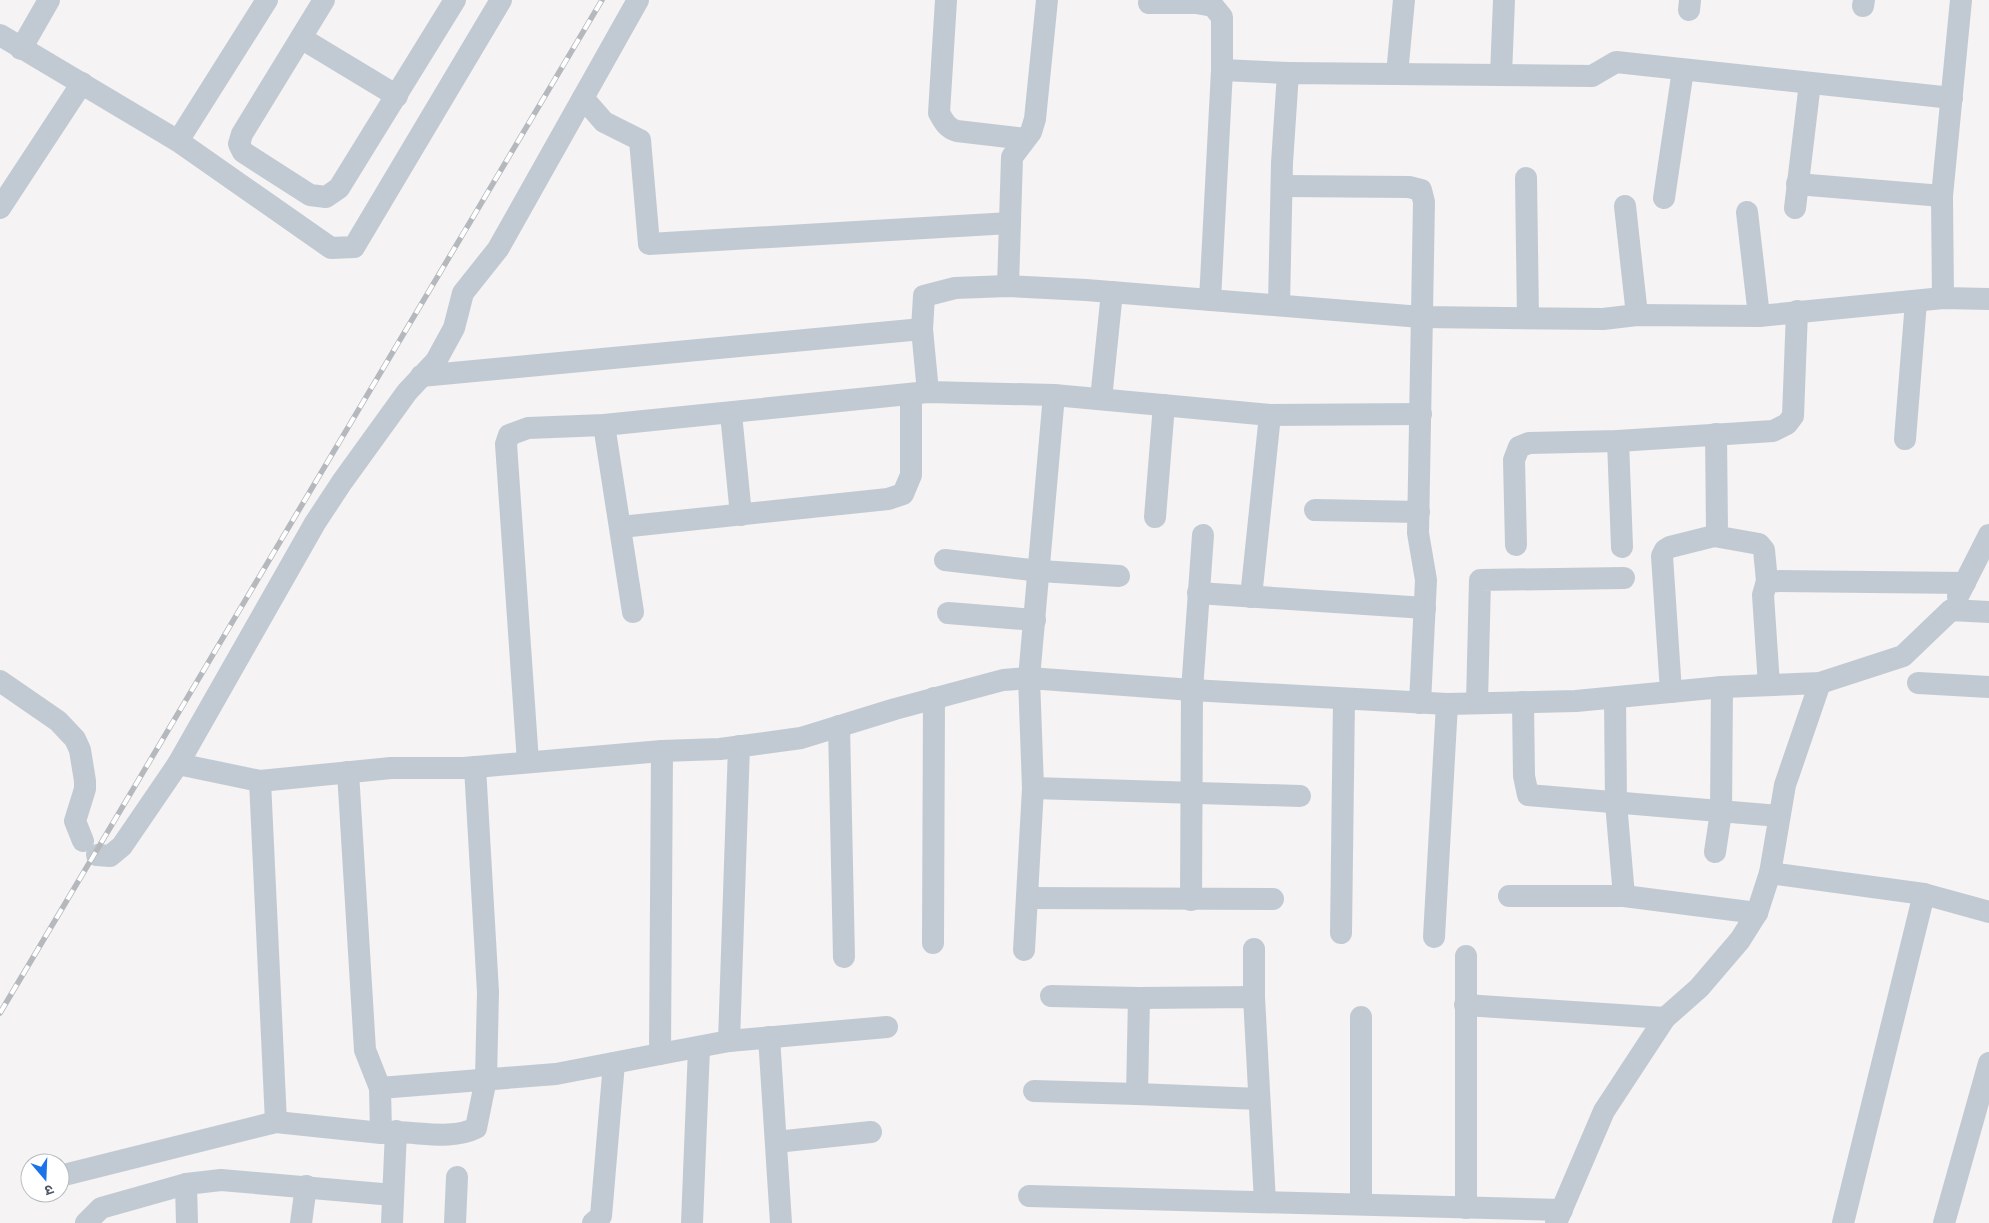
<svg xmlns="http://www.w3.org/2000/svg" width="1989" height="1223" font-family="'Sofia Sans Condensed','Noto Sans Devanagari',sans-serif">
<style>
.lines{fill:none;stroke-linecap:round;stroke-linejoin:round}
.minor{stroke:#c1cad2;stroke-width:22}
.rail-casing{stroke:#b5b8bd;stroke-width:5.5}
.rail{stroke:#fff;stroke-width:4;stroke-dasharray:11;stroke-linecap:butt}
</style>
<rect width="100%" height="100%" fill="#f5f3f3"/>
<g class="lines">
<!-- minor -->
<g class="minor">
<path d="M324 0 242 134 239 144 243 152 310 195 326 197 339 188 455 0"/>
<path d="M946 0 939 113C944 122 947 128 957 131L1025 139"/>
<path d="M1150 0 1149 3H1196L1213 6 1222 17V70L1210 300"/>
<path d="M1863 6 1864 0"/>
<path d="M1689 10 1690 0"/>
<path d="M0 35 178 141 331 248 354 247 501 0"/>
<path d="M301 38 397 96"/>
<path d="M21 49 49 0"/>
<path d="M1222 70 1288 73"/>
<path d="M1397 74 1404 0"/>
<path d="M1501 75 1504 0"/>
<path d="M583 98 604 122 640 140 649 244 1010 223"/>
<path d="M178 141 267 0"/>
<path d="M1526 178 1528 318"/>
<path d="M1797 184 1942 196"/>
<path d="M1282 186 1409 187 1421 190 1424 202 1418 533 1426 580 1420 703"/>
<path d="M1664 198 1683 70"/>
<path d="M1625 206 1637 315"/>
<path d="M0 208 82 83"/>
<path d="M1795 208 1810 83"/>
<path d="M1747 212 1759 316"/>
<path d="M1008 286 1012 157 1031 132 1035 119 1047 0"/>
<path d="M1943 298 1942 196 1961 0"/>
<path d="M1279 305 1282 163 1288 73 1592 76 1616 62 1952 98"/>
<path d="M421 376 922 329"/>
<path d="M928 392 922 329 924 296 955 288 1008 286 1086 290 1421 317 1603 319 1637 315 1759 316 1943 298 1989 299"/>
<path d="M1101 399 1112 292"/>
<path d="M731 414 741 515"/>
<path d="M604 425 633 612"/>
<path d="M1905 439 1916 302"/>
<path d="M1618 441 1622 547"/>
<path d="M1315 510 1419 512"/>
<path d="M1155 517 1164 405"/>
<path d="M621 527 888 499 903 494 911 475V394"/>
<path d="M1714 536 1759 544 1764 550 1767 581"/>
<path d="M1516 545 1514 460 1519 447 1529 443 1618 441 1773 431 1787 424 1793 416 1797 311"/>
<path d="M945 560 1040 571 1119 576"/>
<path d="M1198 593 1425 608"/>
<path d="M1958 596 1989 535"/>
<path d="M1251 597 1270 415"/>
<path d="M948 613 1035 620"/>
<path d="M0 681 58 721 75 739 80 750 85 781V789L75 821 83 841"/>
<path d="M1918 683 1989 687"/>
<path d="M1769 685 1763 595 1767 581 1965 583"/>
<path d="M1671 692 1662 556 1665 550 1670 547 1714 536 1717 531 1716 434"/>
<path d="M1615 698 1616 803 1624 896"/>
<path d="M1477 702 1480 580 1624 578"/>
<path d="M1523 702 1524 776 1528 795 1779 816"/>
<path d="M839 726 844 957"/>
<path d="M528 762 506 444 509 435 528 428 604 425 928 392 1054 395 1270 415 1421 414"/>
<path d="M178 764 260 781 391 768H464L662 751 720 749 801 738 895 709 1003 680 1029 678 1192 690 1447 704 1576 701 1722 687 1820 683 1903 656 1951 610 1989 612"/>
<path d="M348 772 365 1050 380 1088"/>
<path d="M260 781 276 1122"/>
<path d="M1033 788 1300 796"/>
<path d="M1715 852 1721 812 1722 687"/>
<path d="M97 855 110 856 122 846 178 764 315 523 342 482 407 392 436 361 454 328 463 293 498 249 638 0"/>
<path d="M1770 873 1924 894 1989 912"/>
<path d="M1509 896H1624L1757 913"/>
<path d="M1027 898 1273 899"/>
<path d="M1191 900 1192 690 1203 535"/>
<path d="M1341 933 1344 699"/>
<path d="M1434 937 1447 704"/>
<path d="M933 943 934 698"/>
<path d="M1024 950 1033 788 1029 678 1054 395"/>
<path d="M1051 996 1139 998 1254 997 1265 1202"/>
<path d="M1254 997V949"/>
<path d="M1465 1005 1665 1018"/>
<path d="M1361 1017V1204"/>
<path d="M769 1037 781 1223"/>
<path d="M729 1041 887 1027"/>
<path d="M660 1054 729 1041 739 746"/>
<path d="M1034 1091 1137 1094 1139 998"/>
<path d="M1137 1094 1259 1099"/>
<path d="M381 1133 380 1088 556 1074 660 1054 662 751"/>
<path d="M776 1142 871 1132"/>
<path d="M60 1176 276 1122 381 1133C412 1129 448 1142 476 1128L486 1079 488 992 475 767"/>
<path d="M186 1184 187 1223"/>
<path d="M1029 1196 1562 1210"/>
<path d="M1466 1208V956"/>
<path d="M86 1223 101 1208 186 1184 221 1180 393 1195"/>
<path d="M301 1223 306 1186"/>
<path d="M392 1223 396 1131"/>
<path d="M455 1223 457 1177"/>
<path d="M593 1223 601 1216 614 1063"/>
<path d="M692 1223 699 1048"/>
<path d="M1556 1223 1604 1111 1665 1018 1699 988 1740 940 1757 913 1770 873 1785 785 1820 683"/>
<path d="M1843 1223 1924 894"/>
<path d="M1944 1223 1989 1063"/>
</g>
<!-- rail casing -->
<g class="rail-casing">
<path id="rail" d="M0 1013 602 0"/>
</g>
<!-- rail -->
<use href="#rail" class="rail"/>
</g>
<!-- north arrow -->
<g transform="translate(45 1178) rotate(161)"><circle r="24" fill="#ffffff" stroke="#b7bbc0"/>
<path d="M0-4L9 19L0 12L-9 19Z" fill="#1a73e8"/>
<text y="-8" font-size="14" font-weight="bold" text-anchor="middle" fill="#4a5661">उ</text>
</g>
</svg>
